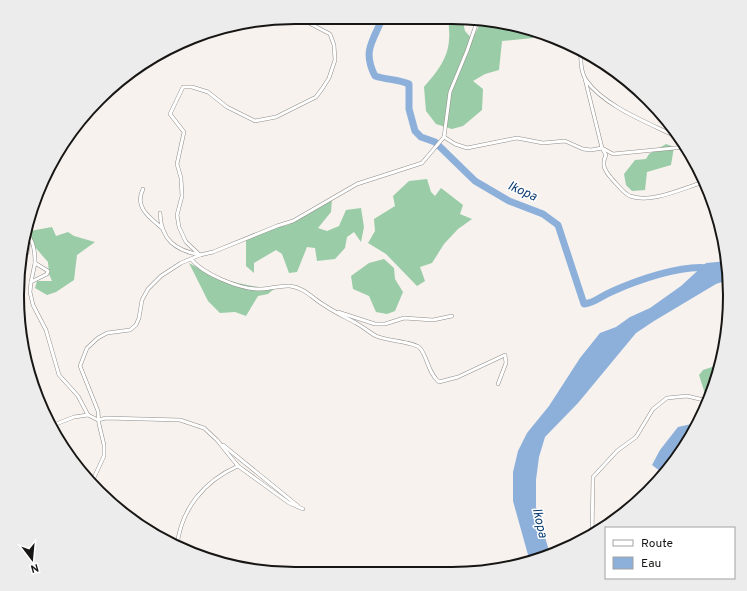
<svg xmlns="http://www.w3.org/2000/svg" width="747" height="591" font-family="Overpass,sans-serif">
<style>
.forest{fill:#9acca7}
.water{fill:#8db0db}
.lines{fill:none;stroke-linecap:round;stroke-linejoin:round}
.river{stroke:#8db0db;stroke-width:7}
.minor-casing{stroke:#918d89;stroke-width:4}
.minor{stroke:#fff;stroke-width:3}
.labels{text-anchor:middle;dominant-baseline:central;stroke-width:3;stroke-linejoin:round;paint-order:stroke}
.water-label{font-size:13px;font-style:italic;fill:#0b3c71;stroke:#fff}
.rim{fill:none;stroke:#171614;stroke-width:2}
</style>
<rect width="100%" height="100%" fill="#f7f2ee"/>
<!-- forest -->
<g class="forest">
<path d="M449 18H462L465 31 472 39 478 28 480 20 535 31 533 38 502 41 499 70 485 74 473 81 483 89 482 110 463 126 452 129 436 124 426 111 424 87C436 73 448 59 449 40 450 32 448 25 449 18Z"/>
<path d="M666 144 674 147 671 165 647 172 645 190 632 191 626 185 624 174 635 160 646 159 649 154Z"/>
<path d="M427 179 431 192 435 196 441 188 463 205 460 214 472 219 458 229 444 244 432 263 420 267 425 281 417 286 386 254 368 243 375 231 374 219 395 206 393 196 409 181Z"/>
<path d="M332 199 331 212 318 228 327 231 339 226 346 210 361 208 364 227 361 242 354 232 347 237 345 248 335 259 317 261 315 248 307 247 297 272 289 273 282 254 276 250 254 263V273L246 266V239L271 229 288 225Z"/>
<path d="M52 227 56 236 68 232 74 236 95 242 77 255 74 280 56 292 47 295 35 288 37 281H52L49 274 48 262 34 246 30 231Z"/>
<path d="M384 259 394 268 395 279 403 292 395 311 387 314 376 312 369 296 353 289 351 276 369 263Z"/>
<path d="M189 263C216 279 243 286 274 289L268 294 258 296 246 316 235 312 220 313 208 301Z"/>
<path d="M715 366 720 368 716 379 709 383V394L706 397 699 375 703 370Z"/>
</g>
<!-- water -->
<g class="water">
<path d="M728 261V280L716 284 654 321 636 333 578 403 545 437 539 457 536 480V507L550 554 530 562 513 501V472L518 451 527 433 549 406 580 358 600 333 616 327 630 317 650 308 681 286 706 263Z"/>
<path d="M696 423 697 425 672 465 664 474 652 465 660 450 678 427Z"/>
</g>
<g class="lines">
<!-- river -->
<path class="river" d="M383 17C373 41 362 51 375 76 387 80 398 79 409 84V109L415 131 421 137 435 142 475 181 509 201 543 214 558 225 584 304C595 303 601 296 611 292 635 281 682 264 709 268"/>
<!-- minor casing -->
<g class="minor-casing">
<g id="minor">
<path d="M581 50C580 58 581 73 586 80 605 107 649 123 677 137"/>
<path d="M585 79 602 148 606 155C601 165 605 171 612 179 617 184 623 193 630 196 652 204 683 188 704 182"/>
<path d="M444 137 455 144 467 148 517 138 543 143 565 141 583 149 591 150 602 148 613 154 685 147"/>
<path d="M143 189C134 207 149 217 162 228"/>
<path d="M160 213C161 240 175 250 200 255"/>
<path d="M25 232C34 240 35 252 35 263L48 271 47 274 31 282 30 292 33 305 46 330 59 375 78 396 88 415 98 420 106 418 180 420 204 428 217 440 238 466 289 503 303 509"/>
<path d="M200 255 186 242 179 227 177 215 182 196 181 178 177 164 184 132 170 114 183 87H192L208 92 227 107 255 121 276 117 316 97 322 89 329 78 335 60 334 45 330 34 307 22V17"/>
<path d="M191 259C203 274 238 288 256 289 267 290 279 285 290 286 305 288 312 298 324 305 334 312 345 317 356 323 363 327 369 332 376 336 387 341 415 342 420 348 428 358 428 373 439 382L458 377 505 355 506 363 498 384"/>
<path d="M22 260C29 255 28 245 29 237"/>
<path d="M31 282 35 263"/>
<path d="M338 312 375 324H385L404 318 433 320 452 316"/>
<path d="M51 426 74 417 88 415"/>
<path d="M223 445 298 506"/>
<path d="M91 484 104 456V445L99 424 98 411 80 366 87 348 98 338 107 333 130 330 136 325 139 318 142 300 148 289 161 276 181 263 200 255 213 252 277 226 293 221 357 184 422 163 444 137 450 92 467 51 478 19"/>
<path d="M592 536 593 477 617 451 636 437 653 409 667 398 687 396 708 401"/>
<path d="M177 546C181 509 204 481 238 466"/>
</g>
</g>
<!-- minor -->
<use href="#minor" class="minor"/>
</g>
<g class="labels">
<!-- water labels -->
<g class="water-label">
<text transform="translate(522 192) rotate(24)">Ikopa</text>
<text transform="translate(539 523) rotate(77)">Ikopa</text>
</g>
</g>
<!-- crop -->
<path d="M0 0H747V591H0ZM295 24H452A271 271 0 0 1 723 295V296A271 271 0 0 1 452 567H295A271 271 0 0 1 24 296V295A271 271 0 0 1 295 24Z" fill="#ececec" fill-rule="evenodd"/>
<path class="rim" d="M295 24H452A271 271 0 0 1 723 295V296A271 271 0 0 1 452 567H295A271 271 0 0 1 24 296V295A271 271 0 0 1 295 24Z"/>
<!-- legend -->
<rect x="605" y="527" width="130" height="52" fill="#ffffff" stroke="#a2a2a1"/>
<rect x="613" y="540" width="20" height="6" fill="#ffffff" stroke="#a2a2a1"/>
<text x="641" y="547" font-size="12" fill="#171614">Route</text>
<rect x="613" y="557" width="20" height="12" fill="#8db0db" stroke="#a2a2a1"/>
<text x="641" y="567" font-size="12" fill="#171614">Eau</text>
<!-- north arrow -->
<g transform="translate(32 559) rotate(164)" stroke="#ffffff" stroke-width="3" paint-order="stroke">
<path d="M0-3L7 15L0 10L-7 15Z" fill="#171614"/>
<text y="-6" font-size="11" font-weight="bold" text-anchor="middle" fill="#171614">N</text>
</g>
</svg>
